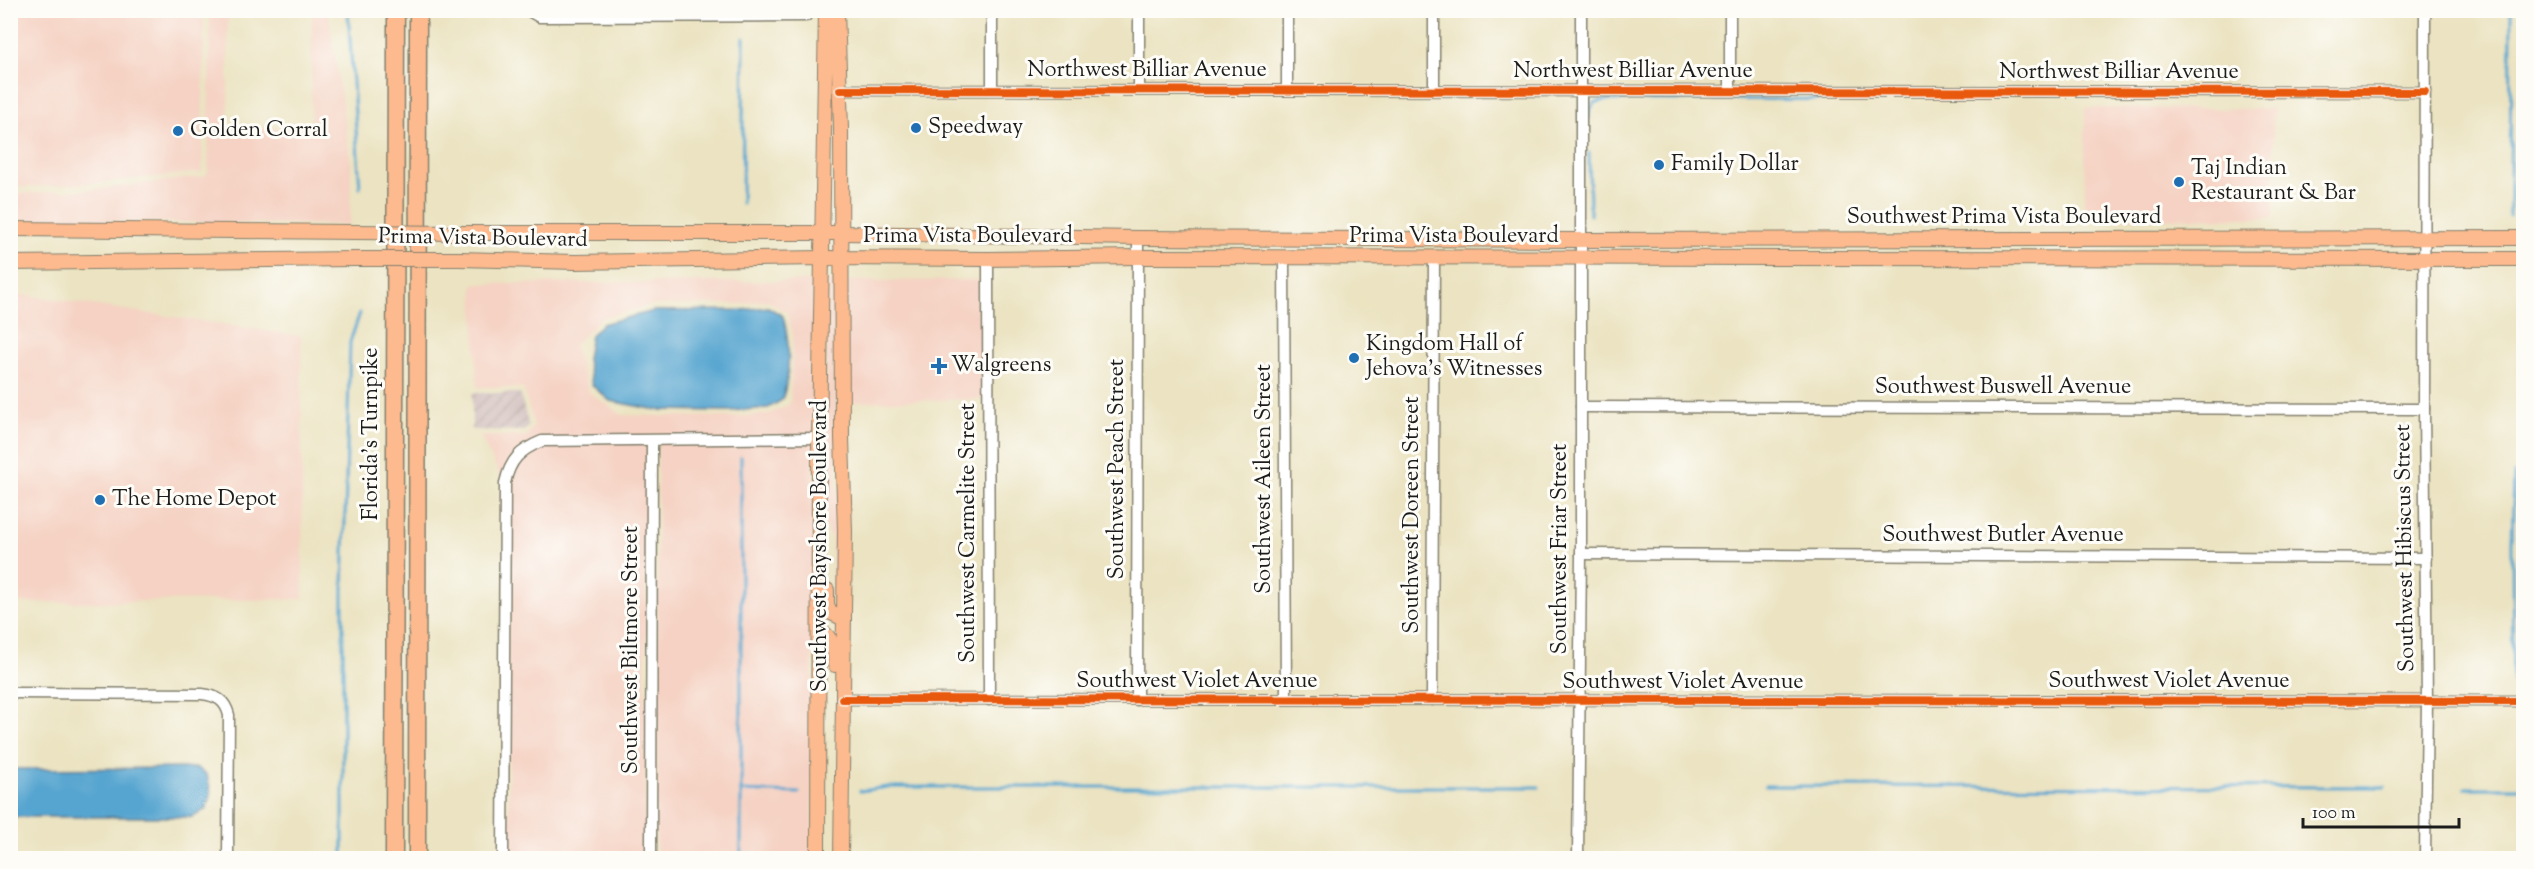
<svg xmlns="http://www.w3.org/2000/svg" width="2534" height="869" font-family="'Sorts Mill Goudy',serif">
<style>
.built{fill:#f5d2c3;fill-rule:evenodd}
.industrial{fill:url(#industrial-furrows)}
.water{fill:#56a5d0;stroke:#396076;stroke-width:1.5}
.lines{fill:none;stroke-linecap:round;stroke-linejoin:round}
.stream{stroke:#56a5d0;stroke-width:3}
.minor-casing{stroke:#84806e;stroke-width:13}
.major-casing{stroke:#84806e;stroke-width:16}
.highway-casing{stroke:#84806e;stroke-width:19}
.minor{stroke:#fff;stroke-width:10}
.major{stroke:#fcba8e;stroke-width:14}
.highway{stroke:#fcba8e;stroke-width:16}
.major-bridge-casing{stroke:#84806e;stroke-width:16;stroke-linecap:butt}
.major-bridge{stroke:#fcba8e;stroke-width:14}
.cycleway-casing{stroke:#fdfcf7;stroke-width:11}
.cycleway{stroke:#e8590c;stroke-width:8}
.poi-dot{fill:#1f6fb2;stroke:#fdfcf7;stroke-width:2}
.labels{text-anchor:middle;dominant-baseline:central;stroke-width:6;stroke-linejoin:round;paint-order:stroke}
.street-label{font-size:22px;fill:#1c1c1c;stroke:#fdfcf7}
.poi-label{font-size:22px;fill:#1c1c1c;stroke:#fdfcf7;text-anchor:start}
</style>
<defs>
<pattern id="industrial-furrows" width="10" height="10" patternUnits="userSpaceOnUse" patternTransform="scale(1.5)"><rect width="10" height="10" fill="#d1bfbd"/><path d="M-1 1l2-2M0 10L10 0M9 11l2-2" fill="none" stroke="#b3a4a2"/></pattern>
</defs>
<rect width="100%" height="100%" fill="#fdfcf7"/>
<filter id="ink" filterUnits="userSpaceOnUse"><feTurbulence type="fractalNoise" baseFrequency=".0167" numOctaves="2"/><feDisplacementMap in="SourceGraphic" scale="12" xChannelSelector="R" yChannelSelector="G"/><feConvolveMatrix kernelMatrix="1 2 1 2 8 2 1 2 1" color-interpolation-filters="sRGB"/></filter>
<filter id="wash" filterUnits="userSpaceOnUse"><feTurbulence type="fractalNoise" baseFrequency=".008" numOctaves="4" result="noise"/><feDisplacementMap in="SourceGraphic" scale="24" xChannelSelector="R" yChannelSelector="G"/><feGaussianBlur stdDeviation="1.35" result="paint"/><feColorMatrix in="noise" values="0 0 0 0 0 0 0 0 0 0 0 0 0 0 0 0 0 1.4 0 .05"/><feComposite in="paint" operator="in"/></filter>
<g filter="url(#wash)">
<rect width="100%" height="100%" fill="#ebe3c1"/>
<!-- built -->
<g class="built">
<path d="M11 10 204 11 202 172 97 183 11 188Z"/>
<path d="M210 11H228V124L230 127 306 129 311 123 312 11H328L351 163 350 225 11 220V194L98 189 206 176 208 172Z"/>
<path d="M2085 108 2273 109 2274 218 2085 219Z"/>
<path d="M982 280V399L847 402 846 281Z"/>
<path d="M816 281 813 524 811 526 813 529 812 858H656L658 435H647L645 858H509L507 489 480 436H526L534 426 523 388 477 387 473 284ZM767 300 787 312 793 336 790 404 769 414 730 417 622 415 589 392 574 345 601 318 653 305 741 304Z"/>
<path d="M827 281H835L838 610 833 603 832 539 824 525Z"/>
<path d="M11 293 301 336 303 599 11 603Z"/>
</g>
<!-- industrial -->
<path class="industrial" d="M472 393H520L529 426 524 431 472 430Z"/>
<!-- water -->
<g class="water">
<path d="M768 307 783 316C790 342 791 374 782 400L768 408 730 411 657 410 610 401 592 385 587 359 591 335 602 324 654 311 742 310Z"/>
<path d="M197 768 207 775 211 794 206 809 192 817H11V769Z"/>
</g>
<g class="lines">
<!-- stream -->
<g class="stream">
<path d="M348 10 360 188"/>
<path d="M1589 118V112L1594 103 1605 100 1855 99"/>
<path d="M1589 153 1590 215"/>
<path d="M742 203 744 38"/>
<path d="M2510 216 2511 10"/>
<path d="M2513 681 2512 543 2514 474"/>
<path d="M1765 786 2385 787"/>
<path d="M2465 788H2524"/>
<path d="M741 791 799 793"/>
<path d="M860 791 888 787H1539"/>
<path d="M343 858V589L350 342 360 313"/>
<path d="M741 858V457"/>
</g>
</g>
</g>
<g filter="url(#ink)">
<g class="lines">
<!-- minor casing -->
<g class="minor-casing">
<g id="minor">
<path d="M527 10 539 17 806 16"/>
<path d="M992 10V88"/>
<path d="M1287 10V89"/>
<path d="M840 90 2425 92"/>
<path d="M1139 90V10"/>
<path d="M1434 90V10"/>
<path d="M1730 90V10"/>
<path d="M1284 258 1286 699"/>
<path d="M988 259 989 700"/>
<path d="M1581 407 2424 409"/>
<path d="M1581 554 2426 558"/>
<path d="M10 693 202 694C217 696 225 700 229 715L228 858"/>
<path d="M842 699 2524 701"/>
<path d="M1137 700 1138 238"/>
<path d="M1432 700 1434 258"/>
<path d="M503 858 505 483C510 460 520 450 542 441L819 438"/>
<path d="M651 858 652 441"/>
<path d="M1578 858 1581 554V10"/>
<path d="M2425 858 2427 700 2424 409 2425 10"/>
</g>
</g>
<!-- major casing -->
<g class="major-casing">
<g id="major">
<path d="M837 10 841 128 842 438 845 531 841 858"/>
<path d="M10 229 355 232"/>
<path d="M458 233H842L1138 238 1581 240 2524 238"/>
<path d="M459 259 575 262 822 258 988 259 1138 257 2524 259"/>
<path d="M10 263 355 259"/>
<path d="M827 590V605L831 613 844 619"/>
<path d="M819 629C833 638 836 649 835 665"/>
<path d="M818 858 819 438 826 10"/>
</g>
</g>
<!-- highway casing -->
<g class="highway-casing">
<g id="highway">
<path d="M394 858 396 10"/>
<path d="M417 858 418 10"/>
</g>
</g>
<!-- minor -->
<use href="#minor" class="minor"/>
<!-- major -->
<use href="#major" class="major"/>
<!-- highway -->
<use href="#highway" class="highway"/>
<!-- major-bridge casing -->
<g class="major-bridge-casing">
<g id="major-bridge">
<path d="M355 232 458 233"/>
<path d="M355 259H459"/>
</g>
</g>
<!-- major-bridge -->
<use href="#major-bridge" class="major-bridge"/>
<!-- cycleway casing -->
<g class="cycleway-casing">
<g id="cycleway">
<path d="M840 90 2425 92"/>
<path d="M842 699 2524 701"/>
</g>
</g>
<!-- cycleway -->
<use href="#cycleway" class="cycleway"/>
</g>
</g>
<!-- markers -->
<g class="poi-dot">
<circle cx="916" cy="128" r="6"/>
<circle cx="178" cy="131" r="6"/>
<circle cx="1659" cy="165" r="6"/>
<circle cx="2179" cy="182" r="6"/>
<circle cx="1354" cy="358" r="6"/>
<path d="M936 357h6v6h6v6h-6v6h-6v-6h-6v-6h6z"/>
<circle cx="100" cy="500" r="6"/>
</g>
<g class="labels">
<!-- street labels -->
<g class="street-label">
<text x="1147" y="71">Northwest Billiar Avenue</text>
<text x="1633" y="72">Northwest Billiar Avenue</text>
<text x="2119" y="73">Northwest Billiar Avenue</text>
<text x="2004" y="218">Southwest Prima Vista Boulevard</text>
<text x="968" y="237">Prima Vista Boulevard</text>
<text x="1454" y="237">Prima Vista Boulevard</text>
<text transform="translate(483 239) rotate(1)">Prima Vista Boulevard</text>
<text x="2003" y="388">Southwest Buswell Avenue</text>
<text transform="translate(372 434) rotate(-90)">Florida's Turnpike</text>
<text transform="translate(1118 469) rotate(-90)">Southwest Peach Street</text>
<text transform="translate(1265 479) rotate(-90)">Southwest Aileen Street</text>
<text transform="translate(1413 515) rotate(-90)">Southwest Doreen Street</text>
<text transform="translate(969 533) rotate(-90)">Southwest Carmelite Street</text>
<text x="2003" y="536">Southwest Butler Avenue</text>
<text transform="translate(821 546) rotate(-90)">Southwest Bayshore Boulevard</text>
<text transform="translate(2406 548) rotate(-91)">Southwest Hibiscus Street</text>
<text transform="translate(1561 549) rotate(-90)">Southwest Friar Street</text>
<text transform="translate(632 650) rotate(-90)">Southwest Biltmore Street</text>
<text x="1197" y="682">Southwest Violet Avenue</text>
<text x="2169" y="682">Southwest Violet Avenue</text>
<text x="1683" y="683">Southwest Violet Avenue</text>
</g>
<!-- poi labels -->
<g class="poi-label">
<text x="928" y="128">Speedway</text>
<text x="190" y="131">Golden Corral</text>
<text x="1671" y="165">Family Dollar</text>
<text x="2191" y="169">Taj Indian<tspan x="2191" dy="25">Restaurant &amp; Bar</tspan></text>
<text x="1366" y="345">Kingdom Hall of<tspan x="1366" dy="25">Jehova's Witnesses</tspan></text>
<text x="951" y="366">Walgreens</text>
<text x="112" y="500">The Home Depot</text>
</g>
</g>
<!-- margin -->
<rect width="2534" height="869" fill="none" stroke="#fdfcf7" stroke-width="36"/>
<!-- scale -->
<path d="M2303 818v9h156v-9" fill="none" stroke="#1c1c1c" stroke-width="3"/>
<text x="2312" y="818" font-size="18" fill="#1c1c1c" stroke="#fdfcf7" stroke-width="4.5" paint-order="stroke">100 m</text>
</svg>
